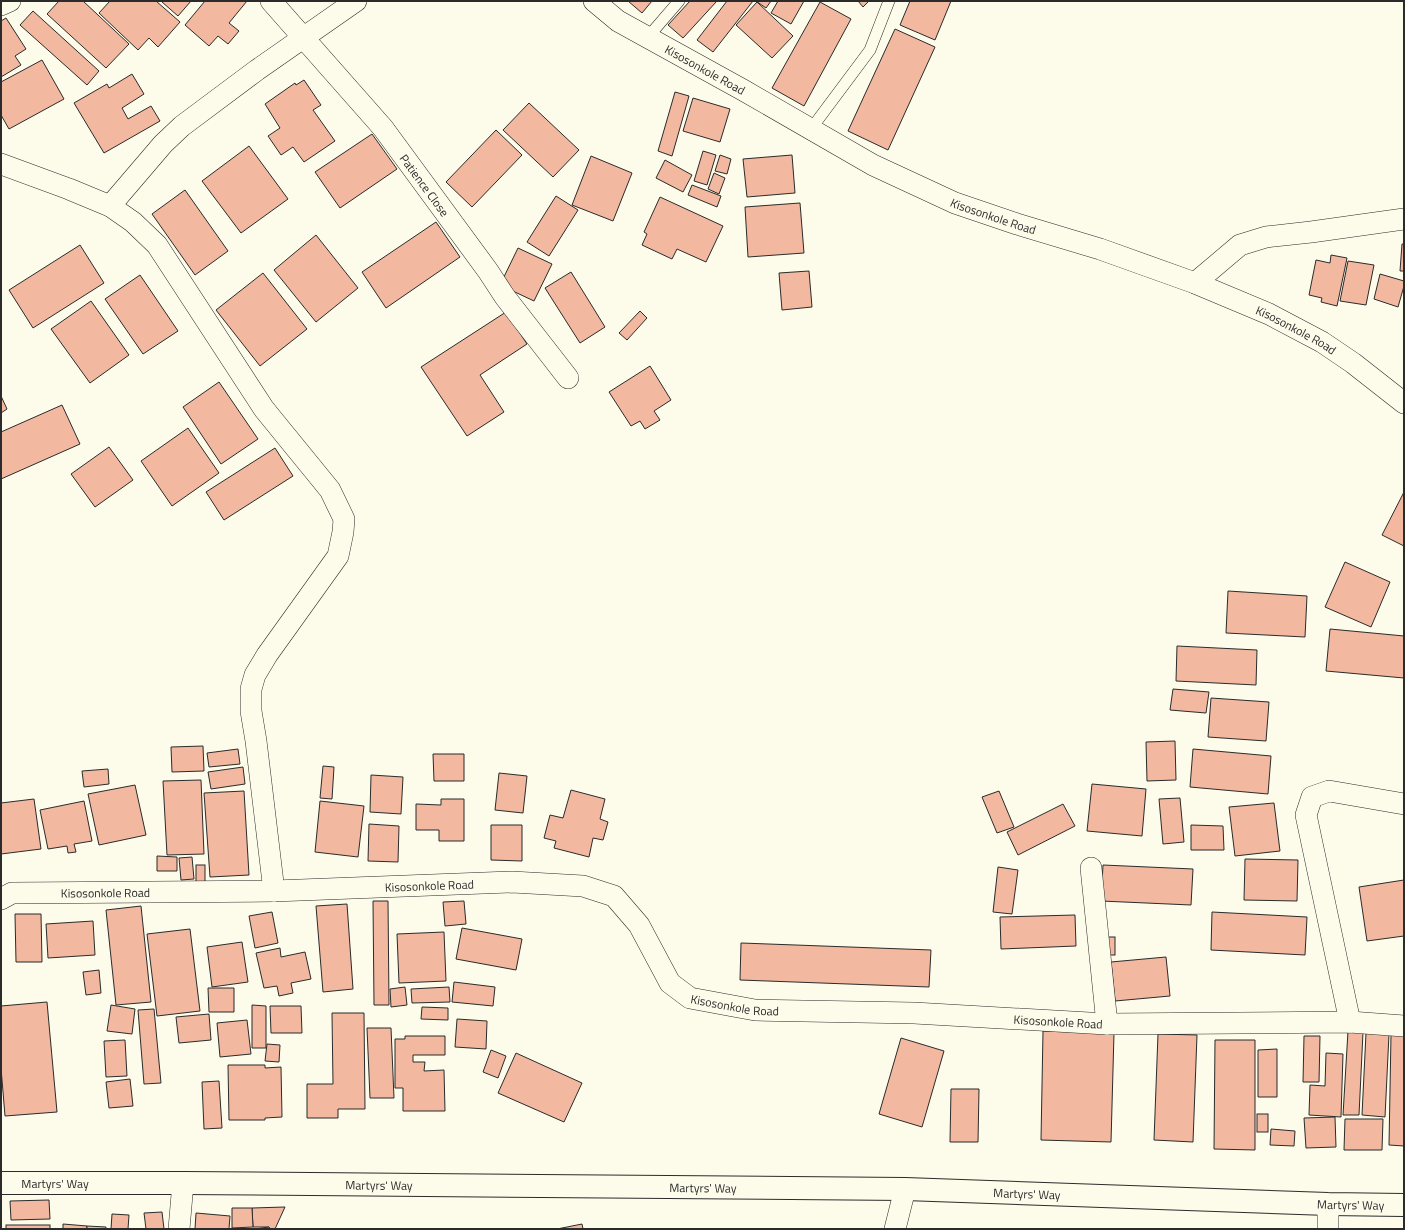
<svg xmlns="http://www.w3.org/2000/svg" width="1405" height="1230" font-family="'Titillium Web',sans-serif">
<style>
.building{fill:#f2b8a0;stroke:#2b2b2b}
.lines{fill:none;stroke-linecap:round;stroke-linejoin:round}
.lane-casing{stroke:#2b2b2b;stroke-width:12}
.street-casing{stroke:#2b2b2b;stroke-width:22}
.secondary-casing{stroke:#2b2b2b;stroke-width:24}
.lane{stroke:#fdfbea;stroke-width:11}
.street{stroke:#fdfbea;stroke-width:21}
.secondary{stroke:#fdfbea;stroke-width:22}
.labels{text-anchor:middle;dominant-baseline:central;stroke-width:3;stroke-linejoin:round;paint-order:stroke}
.street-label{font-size:12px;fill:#2b2b2b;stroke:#fdfbea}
</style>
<rect width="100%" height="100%" fill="#fdfbea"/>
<!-- building -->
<g class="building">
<path d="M59 1H83L129 44 106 68 47 14Z"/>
<path d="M110 1H156L180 22 158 47 149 38 138 50 99 13Z"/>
<path d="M163 1H191L178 16 162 2Z"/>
<path d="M205 1H247L229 23 239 31 228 44 218 36 209 46 185 25Z"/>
<path d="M628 1H652L642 13Z"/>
<path d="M690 1H717L683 38 668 25Z"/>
<path d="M727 1H753L713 52 697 40Z"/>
<path d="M756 1H771L766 8Z"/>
<path d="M778 1H804L791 24 771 13Z"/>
<path d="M858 1H869L863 7Z"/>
<path d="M910 1H951L935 40 900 25Z"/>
<path d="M757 2 793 36 772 58 736 25Z"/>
<path d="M820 2 851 19 804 106 772 88Z"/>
<path d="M33 11 99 71 87 85 20 25Z"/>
<path d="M6 18 26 49 15 56 21 65 1 77V21Z"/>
<path d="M895 29 935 47 888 150 848 131Z"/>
<path d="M42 60 64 99 9 129 1 115V82Z"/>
<path d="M132 74 144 94 122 108 128 119 151 106 160 121 104 153 74 103 107 84 109 88Z"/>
<path d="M304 80 321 105 313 110 335 141 304 162 293 147 281 155 268 136 280 128 265 104 295 83 296 85Z"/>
<path d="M675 92 689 96 672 156 658 151Z"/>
<path d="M693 98 730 109 720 142 683 131Z"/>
<path d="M529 103 579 150 553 177 503 130Z"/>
<path d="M496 130 522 155 472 207 446 182Z"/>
<path d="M372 134 397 169 340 208 315 172Z"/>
<path d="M249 146 288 199 241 233 202 181Z"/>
<path d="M703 151 716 155 707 185 694 181Z"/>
<path d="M720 155 731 159 727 174 715 171Z"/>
<path d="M792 155 795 193 747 197 743 159Z"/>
<path d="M591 156 632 173 613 221 572 205Z"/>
<path d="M665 160 692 175 683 192 656 178Z"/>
<path d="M714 173 725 178 719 194 708 189Z"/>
<path d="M692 185 721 196 717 207 688 195Z"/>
<path d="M185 190 228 251 195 275 152 214Z"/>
<path d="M556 196 578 210 549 256 527 242Z"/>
<path d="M660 197 723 226 706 262 677 249 672 259 642 245 647 234 644 232Z"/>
<path d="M800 203 804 253 748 257 745 207Z"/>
<path d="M436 222 460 257 386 308 362 272Z"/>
<path d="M316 235 358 288 316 322 274 270Z"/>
<path d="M1402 244H1404V271H1400Z"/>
<path d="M80 245 104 283 33 328 9 290Z"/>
<path d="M518 248 552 264 534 301 500 285Z"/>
<path d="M1331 255 1347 258 1337 306 1321 302 1322 298 1309 295 1316 260 1330 263Z"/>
<path d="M1348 261 1374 265 1366 305 1340 301Z"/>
<path d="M809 271 812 307 782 310 779 273Z"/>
<path d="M571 272 605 327 580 343 545 288Z"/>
<path d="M263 273 307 329 260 366 216 310Z"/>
<path d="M1380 274 1404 281V286L1398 307 1374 299Z"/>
<path d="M140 275 178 331 143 354 105 299Z"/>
<path d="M91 301 129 355 90 383 51 329Z"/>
<path d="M640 311 647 318 627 340 619 333Z"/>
<path d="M506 312 527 344 480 375 504 412 467 436 421 367Z"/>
<path d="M650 366 671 400 654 411 660 420 645 429 640 421 631 426 609 392Z"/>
<path d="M219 382 258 439 221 464 183 407Z"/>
<path d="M1 396 7 409 1 413Z"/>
<path d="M62 405 80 444 1 479V432Z"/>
<path d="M188 428 219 473 172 506 141 461Z"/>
<path d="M109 447 133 480 95 507 71 474Z"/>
<path d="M275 448 293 476 224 520 206 492Z"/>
<path d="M1404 492V546L1382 535Z"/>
<path d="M1345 562 1390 582 1371 627 1325 607Z"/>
<path d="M1228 591 1307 596 1305 637 1226 633Z"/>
<path d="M1330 629 1404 636V678L1326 671Z"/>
<path d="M1177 646 1257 650 1256 685 1176 681Z"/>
<path d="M1173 689 1209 692 1206 713 1170 710Z"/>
<path d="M1211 698 1269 702 1266 741 1208 737Z"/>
<path d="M1175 741 1176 780 1147 781 1146 742Z"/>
<path d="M203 746 204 771 172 772 171 747Z"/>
<path d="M238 749 240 764 209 767 207 753Z"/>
<path d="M1193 749 1271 756 1268 794 1190 787Z"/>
<path d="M433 754H464V781H434Z"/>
<path d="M323 766 334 767 332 799 320 798Z"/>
<path d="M243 767 245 784 211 789 208 772Z"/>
<path d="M108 769 109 784 84 787 82 771Z"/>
<path d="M499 773 527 776 523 813 495 810Z"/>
<path d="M371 775 403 777 401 814 370 812Z"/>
<path d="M201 780 204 854 167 855 163 781Z"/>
<path d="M1092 784 1146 789 1142 836 1087 831Z"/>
<path d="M135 785 146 835 99 845 88 794Z"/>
<path d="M571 790 605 799 600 819 608 822 603 840 593 838 589 857 554 848 556 841 544 838 550 815 563 818Z"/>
<path d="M244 791 249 875 210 877 204 793Z"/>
<path d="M999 791 1014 827 997 833 982 797Z"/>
<path d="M1180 798 1184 842 1163 844 1159 799Z"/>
<path d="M34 799 41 849 1 854V803Z"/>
<path d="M441 799H464V841H439V830H416V804L441 805Z"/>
<path d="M84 801 92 841 74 844 76 852 68 853 67 846 48 849 40 810Z"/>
<path d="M320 801 364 806 358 857 315 852Z"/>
<path d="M1274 803 1280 851 1235 856 1229 807Z"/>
<path d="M1063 804 1075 826 1018 855 1007 832Z"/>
<path d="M369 824 399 826 398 862 368 861Z"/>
<path d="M491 825H522V861L491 860Z"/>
<path d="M1191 825 1223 826 1224 850H1191Z"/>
<path d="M157 856 177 857V871H157Z"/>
<path d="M192 857 194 879 181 880 179 858Z"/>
<path d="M1245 859 1298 860 1297 901 1244 900Z"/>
<rect x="196" y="865" width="9" height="17"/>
<path d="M1103 865 1193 869 1191 905 1101 901Z"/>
<path d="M998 867 1018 870 1012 914 993 912Z"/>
<path d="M1404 880V936L1367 941 1359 887Z"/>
<path d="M373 901H388L389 1005H374Z"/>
<path d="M464 901 466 924 445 926 443 902Z"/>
<path d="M347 904 353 989 323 992 316 906Z"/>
<path d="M141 906 151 1002 116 1005 106 910Z"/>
<path d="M272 912 278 943 255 948 249 916Z"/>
<path d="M1212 912 1307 917 1305 955 1211 950Z"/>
<path d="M15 914H41L42 962H16Z"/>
<path d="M1075 915 1076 946 1001 949 1000 917Z"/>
<path d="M93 921 95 955 48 958 46 924Z"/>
<path d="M462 928 522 939 516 970 456 959Z"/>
<path d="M190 929 200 1011 157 1016 147 934Z"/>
<path d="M444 932 446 981 399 983 397 934Z"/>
<rect x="1101" y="937" width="14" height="18"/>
<path d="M242 942 248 982 212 987 207 947Z"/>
<path d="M741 943 931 950 929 987 740 980Z"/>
<path d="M280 948 281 957 305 952 311 979 291 983 293 993 279 996 277 986 264 988 256 953Z"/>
<path d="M1166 957 1170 996 1115 1001 1111 962Z"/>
<path d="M99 970 101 993 86 995 83 972Z"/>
<path d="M454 982 495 987 493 1006 452 1002Z"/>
<path d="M405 987 407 1005 391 1007 390 989Z"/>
<path d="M449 987 450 1002 412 1003 411 989Z"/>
<path d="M208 988H234V1012H209Z"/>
<path d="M47 1002 57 1112 5 1116 1 1068V1006Z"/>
<path d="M111 1005 135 1009 132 1034 107 1031Z"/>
<path d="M252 1005 266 1006V1048H252Z"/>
<path d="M270 1006H301L302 1033H271Z"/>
<path d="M422 1007 448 1008V1020L421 1019Z"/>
<path d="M154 1009 161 1083 144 1084 138 1010Z"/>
<path d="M332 1013H364L365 1109H338V1118H307V1084H333Z"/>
<path d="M209 1014 211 1040 179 1043 176 1017Z"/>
<path d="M457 1019 487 1021 486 1049 455 1047Z"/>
<path d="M247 1020 251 1054 220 1057 217 1023Z"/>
<path d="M367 1028H391L394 1098H370Z"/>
<path d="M1043 1031 1114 1033 1111 1142 1041 1140Z"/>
<path d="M1348 1031 1363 1032 1359 1115H1343Z"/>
<path d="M1366 1033 1389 1034 1385 1117 1362 1115Z"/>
<path d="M1158 1034 1197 1035 1193 1142 1154 1140Z"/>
<path d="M1391 1035 1404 1036V1146L1389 1145Z"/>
<path d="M405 1036H445V1055H413V1062H425L424 1071 444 1070 445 1111H403V1088H395V1039H405Z"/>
<path d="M1304 1036H1320L1319 1082H1303Z"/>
<path d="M901 1038 944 1051 922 1127 879 1114Z"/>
<path d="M125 1040 127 1076 106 1077 104 1041Z"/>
<path d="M1215 1040H1255V1150L1214 1149Z"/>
<path d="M267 1044 280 1045 279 1062 265 1061Z"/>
<path d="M1277 1049V1097H1258V1050Z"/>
<path d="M491 1050 506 1056 498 1078 483 1072Z"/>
<path d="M516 1053 582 1083 564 1122 498 1093Z"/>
<path d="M1326 1053 1343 1054 1341 1117 1309 1115 1310 1085 1325 1086Z"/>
<path d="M228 1065H265V1068L281 1067 282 1117 265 1118V1120H229Z"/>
<path d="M130 1079 133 1106 109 1108 106 1082Z"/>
<path d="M219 1081 222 1128 204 1129 202 1082Z"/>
<path d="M951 1089H979L978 1142H950Z"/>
<rect x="1257" y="1114" width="11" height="18"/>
<path d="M1335 1117 1336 1147 1306 1148 1304 1118Z"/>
<path d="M1345 1119H1383L1382 1150H1344Z"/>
<path d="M1271 1129 1295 1131 1294 1146 1270 1145Z"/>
<path d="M49 1200 50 1219 11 1220 10 1201Z"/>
<path d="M285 1207 275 1229H270L269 1227H253L252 1208Z"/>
<path d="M232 1208H252L253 1227 232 1228Z"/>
<path d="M162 1212 164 1229H146L144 1213Z"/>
<path d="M196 1213 230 1216 229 1229H195Z"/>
<path d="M112 1214 129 1215 128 1229H111Z"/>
<path d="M63 1224 87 1226V1229H63Z"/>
<path d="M582 1224 583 1229H557Z"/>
<rect x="6" y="1225" width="44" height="4"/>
<path d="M87 1226 106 1227V1229H87Z"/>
<path d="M269 1227 270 1229H255Z"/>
</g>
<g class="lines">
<!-- lane casing -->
<g class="lane-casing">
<g id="lane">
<path d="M648 37 679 1"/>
<path d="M811 129 870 50 889 1"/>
</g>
</g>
<!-- street casing -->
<g class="street-casing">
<g id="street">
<path id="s1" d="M271 1 383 128 488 271 505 297 568 378"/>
<path id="s2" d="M594 1 618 21 743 90 873 165 955 203 1017 224 1100 249 1195 283 1269 314 1322 342 1353 363 1404 403"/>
<path d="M1 5 10 1"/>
<path d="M1 164 69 189 110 206 133 222 157 245 264 409 330 490 344 519 343 532 338 556 267 655 255 675 251 689V711L256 741 274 891"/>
<path d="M110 206 163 144 182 126 257 70 356 1"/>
<path d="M1195 283 1240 245 1266 237 1311 232 1404 219"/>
<path d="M1091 868 1107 1024"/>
<path id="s3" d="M1 899 12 893 274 891 512 882 583 886 614 896 639 925 670 983 690 998 755 1010 914 1013 1107 1024 1350 1022 1404 1026"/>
<path d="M1350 1022 1306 815 1312 797 1329 791 1404 804"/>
<path d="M1328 1204V1229"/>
<path d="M179 1229 183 1183"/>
<path d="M895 1229 905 1189"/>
</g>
</g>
<!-- secondary casing -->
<g class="secondary-casing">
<g id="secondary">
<path id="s4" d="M1 1183H183L905 1189 1328 1204 1404 1205"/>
</g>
</g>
<!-- lane -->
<use href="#lane" class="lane"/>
<!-- street -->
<use href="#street" class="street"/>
<!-- secondary -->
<use href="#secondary" class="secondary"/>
</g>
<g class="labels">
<!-- street labels -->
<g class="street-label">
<text stroke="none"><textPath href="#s2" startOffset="131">Kisosonkole Road</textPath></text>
<text stroke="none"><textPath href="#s1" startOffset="240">Patience Close</textPath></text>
<text stroke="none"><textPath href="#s2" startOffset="455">Kisosonkole Road</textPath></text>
<text stroke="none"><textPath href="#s2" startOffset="779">Kisosonkole Road</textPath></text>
<text stroke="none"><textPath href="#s3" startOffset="430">Kisosonkole Road</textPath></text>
<text stroke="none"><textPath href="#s3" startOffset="106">Kisosonkole Road</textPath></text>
<text stroke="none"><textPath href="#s3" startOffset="791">Kisosonkole Road</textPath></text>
<text stroke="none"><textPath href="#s3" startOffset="1115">Kisosonkole Road</textPath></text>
<text stroke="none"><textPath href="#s4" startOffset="54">Martyrs' Way</textPath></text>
<text stroke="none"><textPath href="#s4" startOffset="378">Martyrs' Way</textPath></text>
<text stroke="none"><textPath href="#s4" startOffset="702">Martyrs' Way</textPath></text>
<text stroke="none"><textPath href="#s4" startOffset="1026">Martyrs' Way</textPath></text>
<text stroke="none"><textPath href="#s4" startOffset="1350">Martyrs' Way</textPath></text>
</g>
</g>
<!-- border -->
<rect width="1405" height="1230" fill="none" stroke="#2b2b2b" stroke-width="4"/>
</svg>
